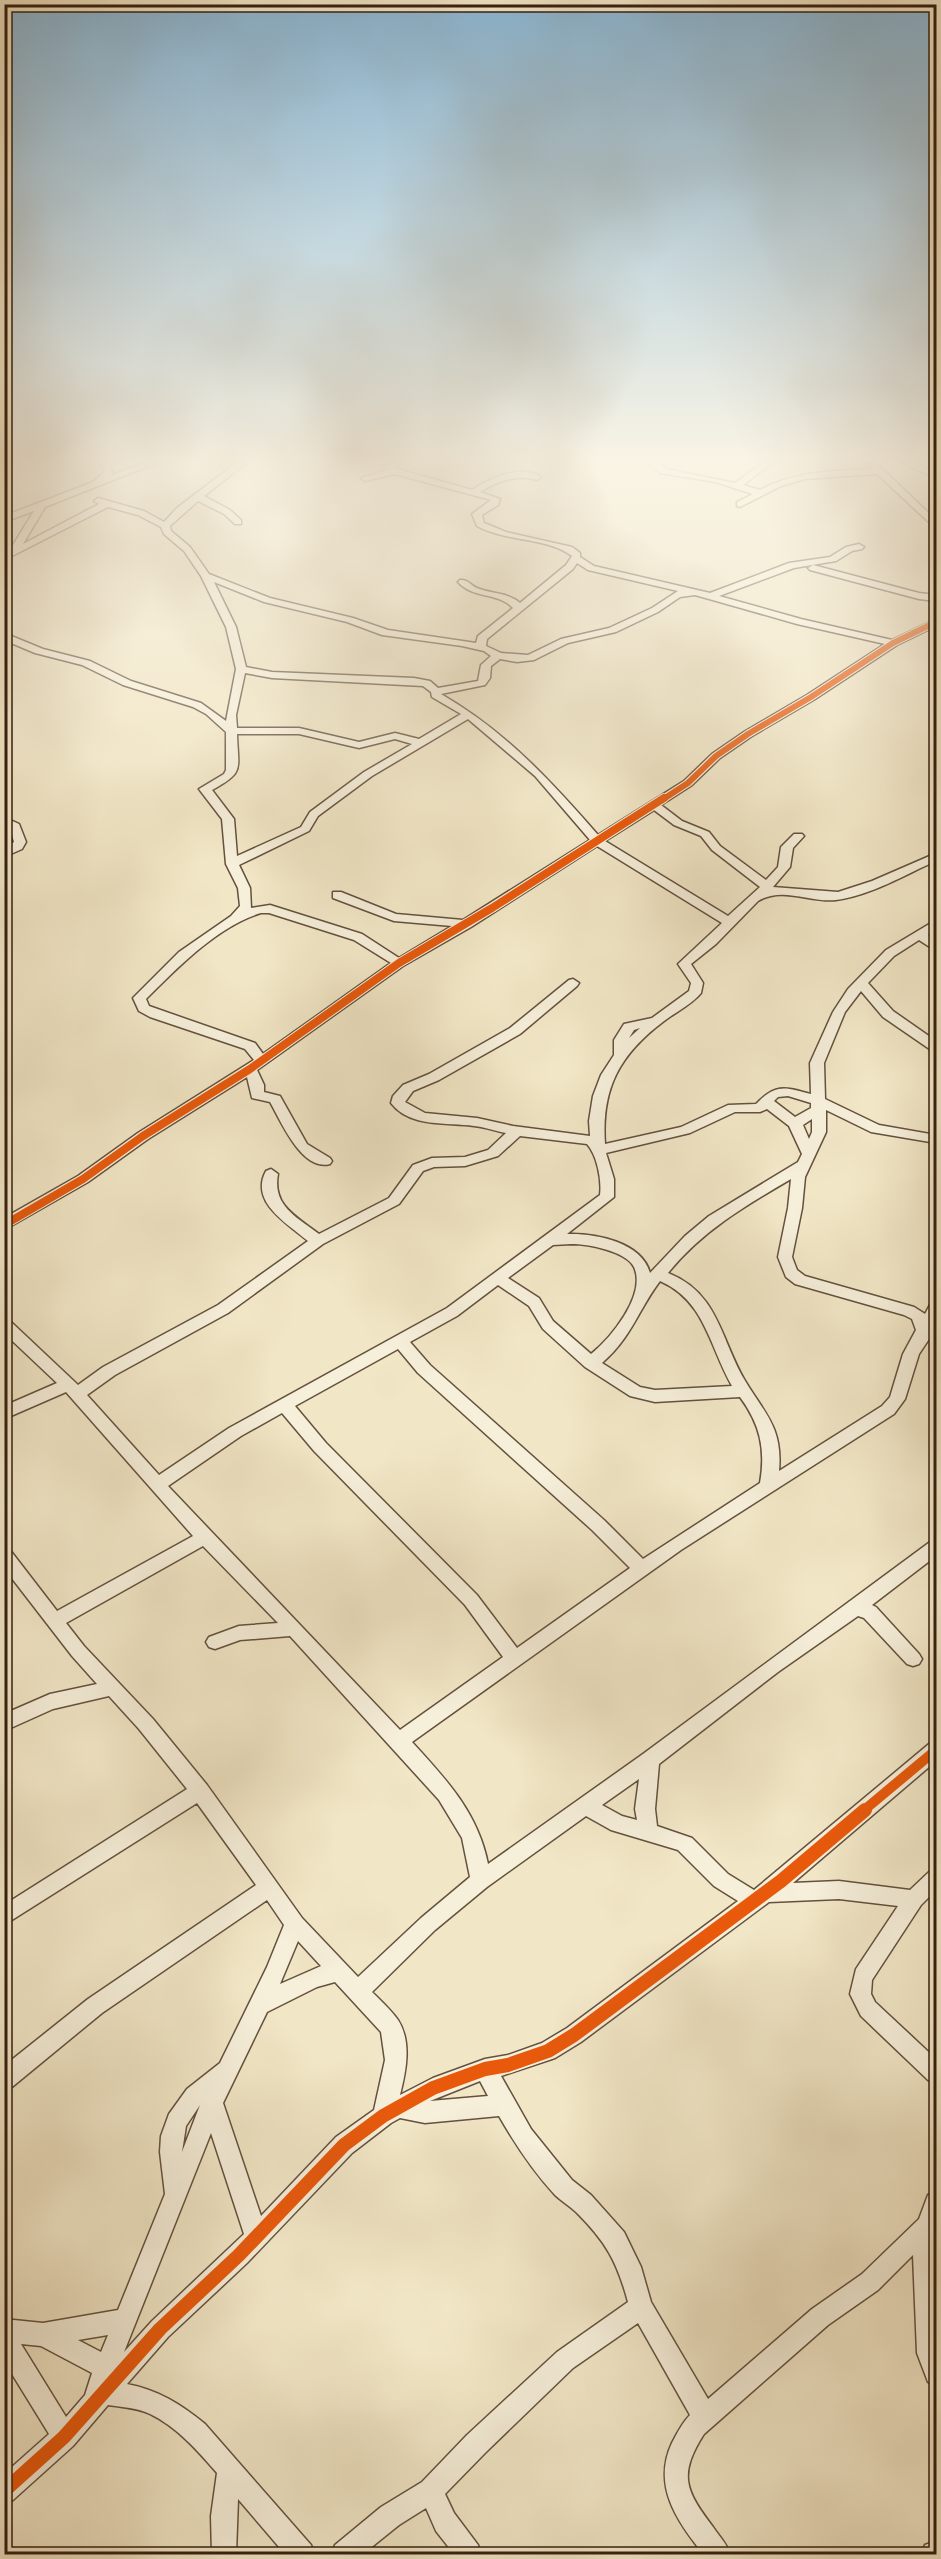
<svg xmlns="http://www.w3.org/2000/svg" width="941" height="2559" font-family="'Libre Bodoni',serif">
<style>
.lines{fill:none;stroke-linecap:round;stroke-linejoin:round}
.minor-casing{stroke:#64513e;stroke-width:3}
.minor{fill:#f6efda;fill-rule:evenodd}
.cycleway-far3-casing{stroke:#f6efda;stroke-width:8}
.cycleway-far2-casing{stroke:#f6efda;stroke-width:10}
.cycleway-far1-casing{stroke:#f6efda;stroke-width:14}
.cycleway-casing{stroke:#f6efda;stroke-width:17}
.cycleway-far3{stroke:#e8590c;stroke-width:6}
.cycleway-far2{stroke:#e8590c;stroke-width:8}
.cycleway-far1{stroke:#e8590c;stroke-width:10}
.cycleway{stroke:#e8590c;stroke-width:14}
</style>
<rect width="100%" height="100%" fill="#f1e6c6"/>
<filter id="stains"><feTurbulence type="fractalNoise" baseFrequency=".00333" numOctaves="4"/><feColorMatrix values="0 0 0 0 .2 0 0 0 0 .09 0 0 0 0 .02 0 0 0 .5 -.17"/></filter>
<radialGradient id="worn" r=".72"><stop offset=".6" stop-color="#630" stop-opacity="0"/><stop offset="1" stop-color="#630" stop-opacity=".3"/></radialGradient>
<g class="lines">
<!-- minor casing -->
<g class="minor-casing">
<g id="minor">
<path d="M102 463H110L112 473 110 476 144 463H156L45 507 23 544 99 504 94 501 98 498 144 511 164 522 177 508 236 463H246L204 496 230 510 241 520V524H235L224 514 198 501 170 526 171 531 190 547 209 574 270 598 353 618 388 630 476 643 478 636 513 608C498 592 473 599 458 582L460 580C468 579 470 585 477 588 491 594 507 592 520 603L566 565 572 556C547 537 506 542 477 526L472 514 491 500 395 474 365 481 361 478 388 470 386 468 391 463H400L396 468 401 470 472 490C490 478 521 464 541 477L537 480C516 474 498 481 480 492L500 499 498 505 482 515 484 523 506 532 572 547 580 553V557L594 566 710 593 789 563 830 557 846 547 859 544 864 547 862 549 852 551 836 561 794 568 719 596 801 619 892 640 936 619V626L897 645 815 699 752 736 720 758 692 785 661 805 682 821 709 832 720 846 766 880 778 867 781 847 794 834H802L804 836 793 848 790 867 773 887 838 892 872 881 932 855 936 854V861C904 875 872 895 836 900 809 903 783 886 758 901L716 944 691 964 703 983 701 993C692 1004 676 1012 664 1021 620 1054 601 1088 605 1144L681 1127 728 1105 756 1104C776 1083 785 1087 811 1094L810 1063 833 1012 848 989 886 950 936 920V929L928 935 936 941V951L919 940 894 956 868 983 893 1011 936 1041V1051L931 1050 883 1017 861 991 845 1012 824 1063 825 1099 879 1125 936 1135V1143L871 1132 826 1110V1132L805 1177 802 1208 792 1257 797 1270 805 1276 914 1307 925 1314 931 1303 936 1302V1320L931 1330 933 1333 919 1354 905 1399 894 1414 681 1550 412 1742C446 1779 478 1813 488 1864L643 1754 930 1542 936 1541V1556L872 1605 876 1607 919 1654 922 1659 919 1664 913 1666 907 1664 864 1618 858 1616 778 1672 659 1764 655 1809 657 1826 692 1838 728 1874 754 1890 929 1744 936 1742V1761L793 1883 839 1881 910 1890 929 1872 936 1869V1890L921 1905 872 1980 871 1994 875 2002 936 2059V2083L928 2080 861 2016 850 1994 856 1969 898 1906 839 1899 769 1902 581 2042 555 2058 501 2076 531 2129 572 2180 591 2195 624 2232 641 2267 651 2302 708 2399 812 2309 862 2274 919 2219 928 2195 936 2192V2386L928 2382 917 2353 913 2255 878 2290 828 2325 704 2434C678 2475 685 2490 713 2527 719 2536 727 2544 730 2554H703C677 2520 652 2486 672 2443 677 2433 683 2422 690 2415L638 2323 573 2368 485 2453 445 2494 454 2513 478 2545 481 2554H454L436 2531 426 2508 399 2525 363 2554H332L335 2545 381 2507 422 2482 467 2435 557 2352 628 2302C617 2261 606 2242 576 2212 570 2206 561 2201 555 2195 533 2171 515 2144 499 2116L425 2123 400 2118 391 2123 352 2153 247 2263 168 2337 127 2384C158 2390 181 2404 205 2424L311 2545 314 2554H285L238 2499 236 2554H212L211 2516 217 2473C198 2451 177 2427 150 2414 138 2408 122 2407 108 2405L73 2446 13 2500 4 2503V2474L49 2434 4 2361V2319L43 2323 118 2310 165 2194 160 2152 161 2136 169 2114 187 2089 220 2063 267 1967 284 1925 267 1900 102 2013 12 2087 4 2090V2066L88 1999 256 1885 197 1803 4 1925V1905L187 1789 139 1729 109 1696 53 1709 4 1731V1714L50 1694 97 1684 72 1656 4 1568V1548L10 1550 57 1611 193 1536 66 1392 4 1419V1406L57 1383 4 1333V1319L9 1320 78 1385 103 1367 218 1305 308 1241C288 1224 249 1202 266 1171L271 1169 278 1174C272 1206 297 1217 319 1234L389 1198 413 1165 432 1158 465 1157 488 1150 506 1133C495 1131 485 1127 474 1126 447 1122 410 1128 391 1103L393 1096 403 1085 429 1074 510 1028 569 980 573 979 579 983 577 986 520 1034 439 1080 413 1091 405 1102 425 1113 477 1118 513 1126 590 1136 589 1121 593 1096 601 1075 614 1055V1040L624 1024 652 1018 689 991 691 983 678 964 722 923 597 846 471 927 403 966 257 1070 264 1085V1092L280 1096 307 1144 330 1158 332 1161 330 1164C302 1172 281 1121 270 1102L252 1098 247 1077 148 1139 88 1182 4 1230V1218L78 1176 138 1133 254 1060 245 1049 150 1017 139 1011 133 998 179 952 231 916 240 906 238 888 226 864 222 819 199 789 224 774 226 770V732L206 714 193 707 123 685 82 665 35 653 4 640V633L43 649 90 661 131 681 201 703 226 721 236 669 226 627 201 576 184 551 164 534 161 527 138 515 108 507 4 560V553L10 550 34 511 4 522V516L93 482 104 472ZM577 563 588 570 678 591 652 608 609 628 561 639 528 655 501 653 486 646 487 639 573 569ZM214 582 264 602 347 622 382 635 462 646 484 651 491 656 481 665 478 681 438 688 430 681 414 678 272 672 246 667 236 627ZM695 595 797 624 885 644 807 695 744 732 712 754 684 781 598 835C550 780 505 731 441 694L485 685 490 678 491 666 500 659 517 662 534 660 568 643 616 632 658 612 680 597ZM245 673 272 678 423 686 431 692 432 697 461 714 419 739 395 733 359 742 299 728H237L236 715ZM468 719 535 776 590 840 463 920 396 914 341 892H333V898L394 921 452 926 399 958 362 934 270 905 251 908 250 888 239 865 309 831 318 816 372 776ZM237 734H299L359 748 395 739 412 744 364 772 310 812 301 827 237 856 234 819 212 790C245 772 238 770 237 734ZM654 810 674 825 701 836 712 850 760 887 728 916 605 841ZM261 913H269L354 940 391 963 263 1054 255 1043 149 1006 146 999C178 967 218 926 261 913ZM640 1028 629 1038 634 1030ZM788 1096 811 1103V1108L795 1117 774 1101 778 1097ZM767 1109 789 1126 802 1154 798 1162 709 1216 685 1236 650 1273C642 1242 595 1233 567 1234L614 1197V1179L606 1153 690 1133 735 1112H760ZM812 1119V1132L809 1139 803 1125ZM520 1136 587 1144C597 1155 602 1180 600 1195L447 1308 229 1428 159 1475 87 1395 115 1375 228 1313 323 1244 399 1204 423 1171 434 1167 465 1166 498 1156ZM791 1179 788 1208 778 1257 786 1277 795 1284 904 1315 912 1319 916 1330 903 1354 890 1397 882 1406 779 1471C783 1427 764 1413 744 1379 720 1337 718 1293 668 1273 702 1231 745 1206 791 1179ZM571 1244C588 1244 626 1251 634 1267 647 1295 610 1339 591 1354L553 1321 539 1298 508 1278 553 1245ZM660 1281C705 1300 710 1348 732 1386L655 1390 640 1387 602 1363C632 1337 638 1310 660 1281ZM498 1285 529 1306 543 1329 585 1367 630 1396 655 1402 740 1397C760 1424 766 1449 760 1483L643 1559 604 1520 430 1365 410 1342 457 1316ZM398 1349 418 1373 592 1530 630 1568 517 1648 477 1595 326 1443 295 1406ZM282 1413 314 1451 465 1605 503 1657 400 1730 168 1486 241 1436ZM203 1546 278 1623 239 1626 209 1637 206 1642 209 1647 215 1649 240 1640 290 1636 439 1800 462 1838 470 1877 421 1918 358 1977 302 1918 207 1785 153 1719 84 1646 66 1623ZM639 1779 635 1809 637 1820 622 1816 602 1805ZM586 1816 611 1830 678 1850 714 1886 738 1901 567 2028 542 2043 508 2055 485 2059 433 2078 400 2095C406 2071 412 2042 398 2020 391 2010 380 2000 372 1992L435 1930 487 1887ZM298 1941 321 1966 280 1984ZM335 1982 381 2032 385 2060 374 2110 336 2137 261 2216 223 2103 267 2012 317 1987ZM480 2081 488 2096 430 2101ZM200 2105 182 2152 186 2126ZM211 2133 244 2234 152 2321 124 2352ZM108 2335 101 2352 78 2340ZM21 2344 41 2346 92 2373 85 2395 66 2417Z"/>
<path d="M649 463H659L666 469 735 483 763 463H772L743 485 760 490C795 471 833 471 872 469L870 463H876L936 520V527L933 526 877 474 805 479 781 486 740 507 737 506V502L753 494 715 482 660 473Z"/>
<path d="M902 463H914L936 473V478Z"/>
<path d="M813 565 919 593 936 595V601L919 599 810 570 808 568Z"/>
<path d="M4 817 19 824 26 842 22 849 4 857V849L14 842 10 828 4 825Z"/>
<path d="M936 2541V2554H922L925 2545Z"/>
</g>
</g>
<!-- minor -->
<use href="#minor" class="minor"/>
<!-- cycleway-far3 casing -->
<g class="cycleway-far3-casing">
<path id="cycleway-far3" d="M662 800 688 783 716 756 748 734 811 697 893 643 936 622"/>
</g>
<!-- cycleway-far2 casing -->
<g class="cycleway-far2-casing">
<path id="cycleway-far2" d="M4 1225 83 1179 143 1136 250 1069 399 963 492 908 664 798"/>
</g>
<!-- cycleway-far1 casing -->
<g class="cycleway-far1-casing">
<path id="cycleway-far1" d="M863 1811 936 1750"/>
</g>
<!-- cycleway casing -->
<g class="cycleway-casing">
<path id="cycleway" d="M4 2491 64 2437 160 2329 239 2255 344 2145 383 2116 433 2088 485 2069 508 2065 548 2051 574 2035 781 1881 865 1810"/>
</g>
<!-- cycleway-far3 -->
<use href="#cycleway-far3" class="cycleway-far3"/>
<!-- cycleway-far2 -->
<use href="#cycleway-far2" class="cycleway-far2"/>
<!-- cycleway-far1 -->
<use href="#cycleway-far1" class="cycleway-far1"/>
<!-- cycleway -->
<use href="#cycleway" class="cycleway"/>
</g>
<!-- sky -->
<linearGradient id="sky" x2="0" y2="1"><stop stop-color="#8ab8d7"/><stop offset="0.56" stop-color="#f9f4e5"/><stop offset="1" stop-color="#f9f4e5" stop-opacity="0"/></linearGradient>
<rect width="941" height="821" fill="url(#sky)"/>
<!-- margin -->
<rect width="941" height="2559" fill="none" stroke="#f1e6c6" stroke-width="24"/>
<rect x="6" y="6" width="929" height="2547" fill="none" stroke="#351f11" stroke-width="3"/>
<rect x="12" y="12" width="917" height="2535" fill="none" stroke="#351f11" stroke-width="1.5"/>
<rect width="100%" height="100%" filter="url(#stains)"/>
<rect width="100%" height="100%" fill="url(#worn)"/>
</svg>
